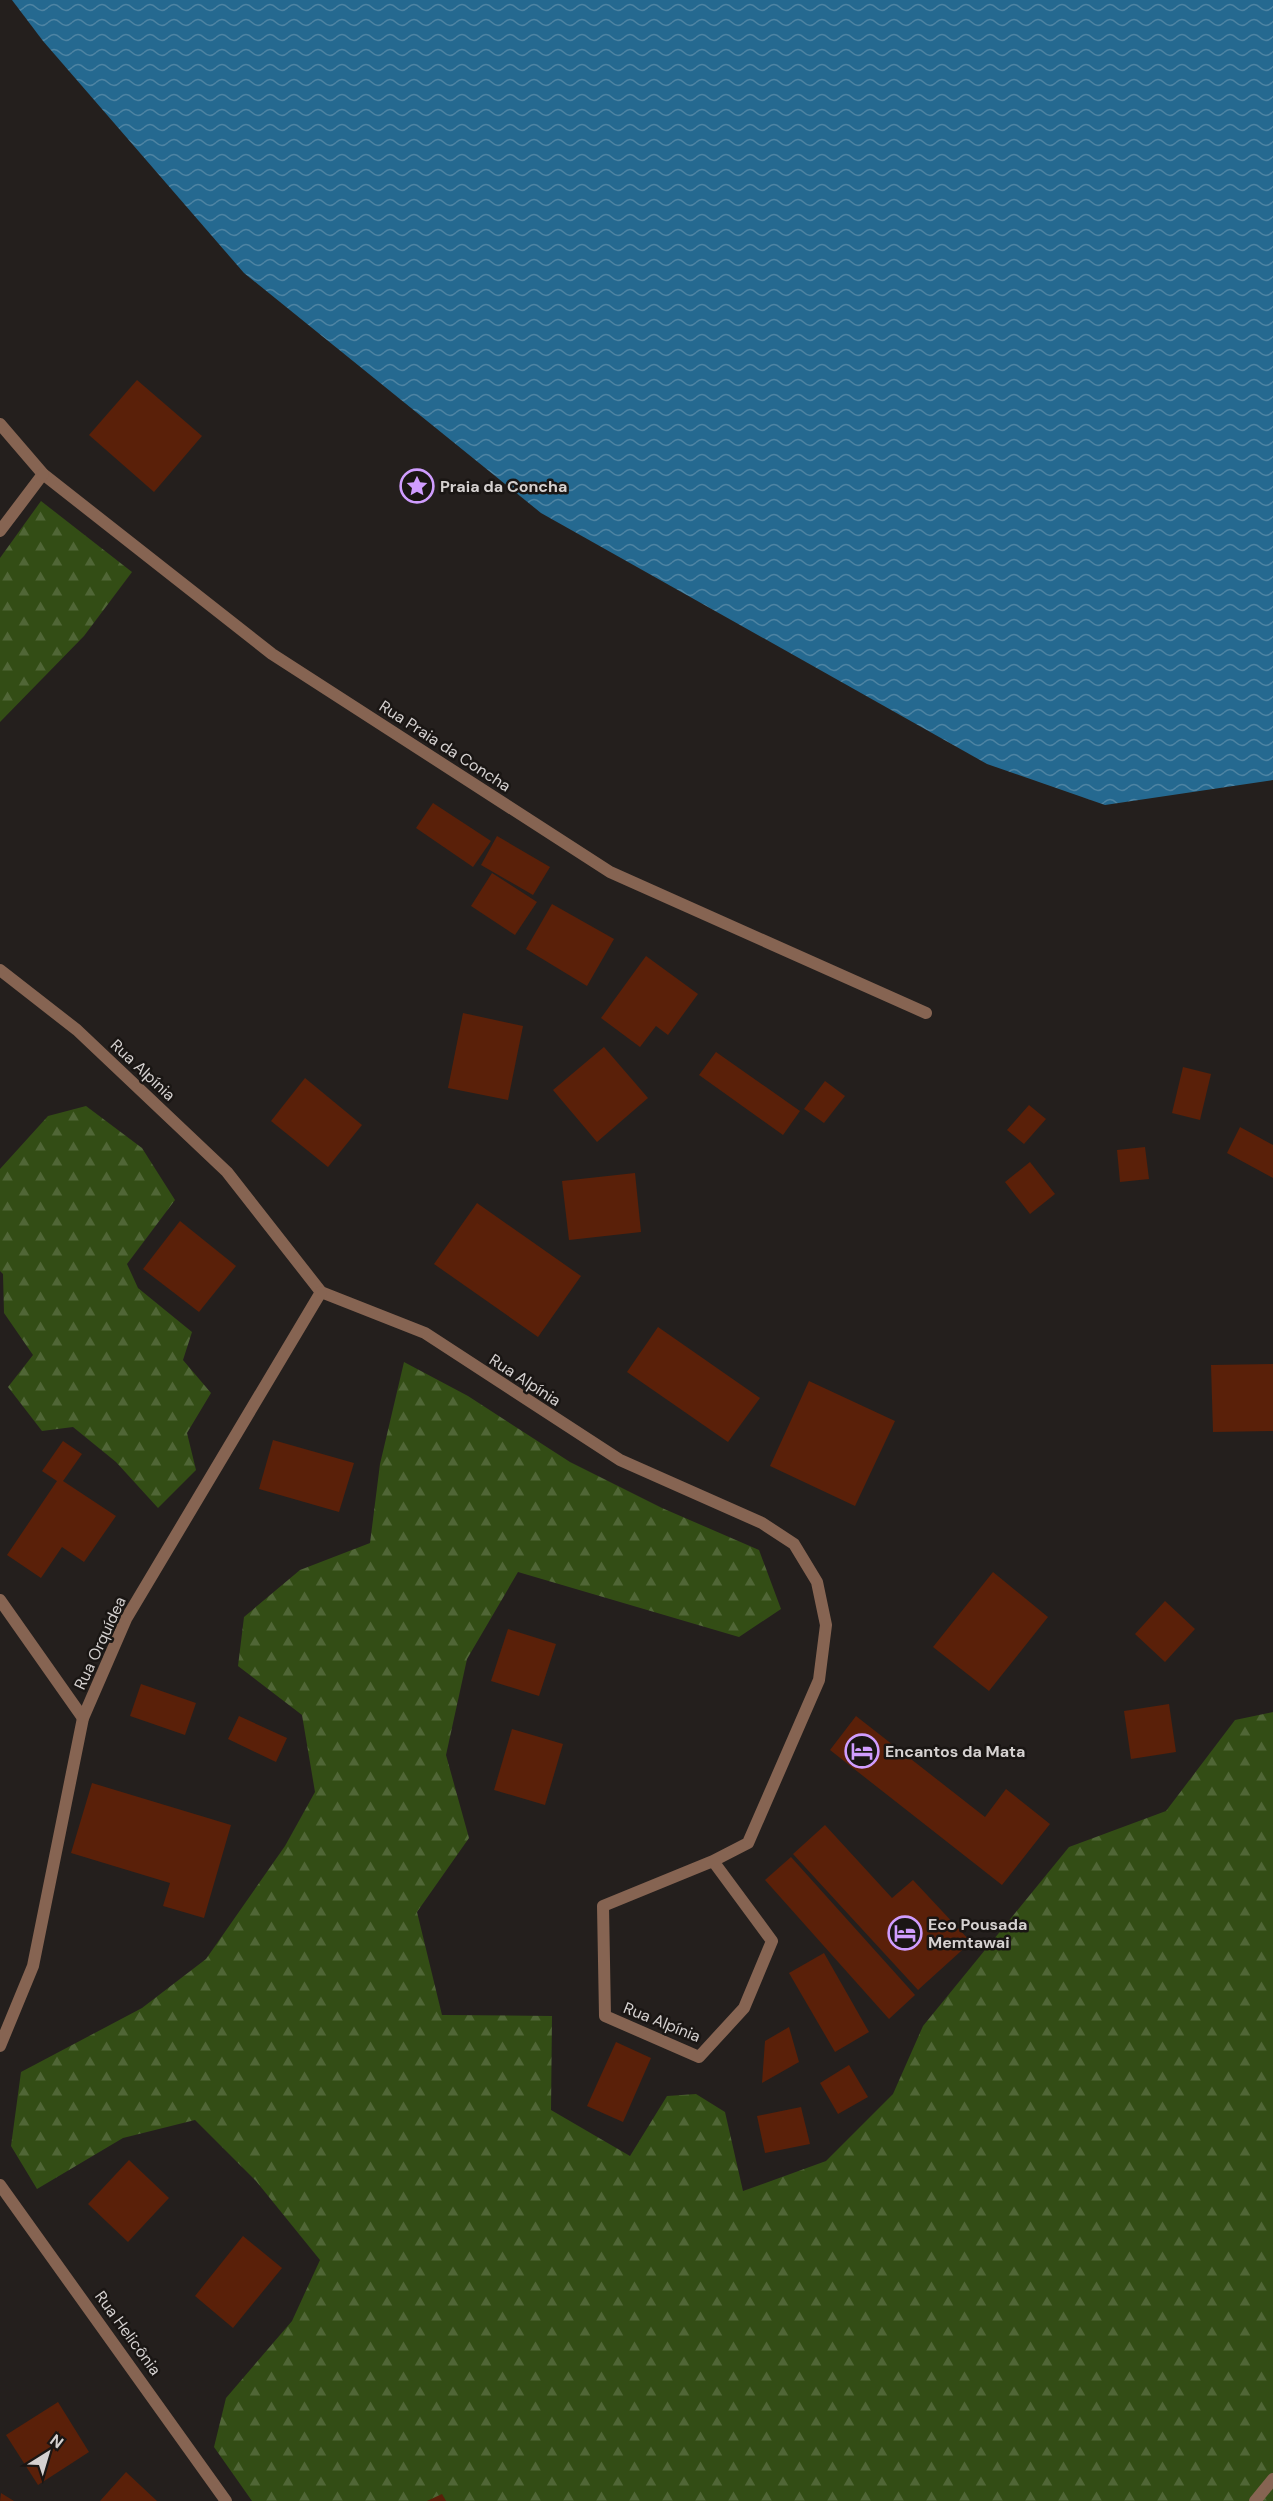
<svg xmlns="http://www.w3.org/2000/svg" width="1273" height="2501" font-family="'DM Sans',sans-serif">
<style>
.forest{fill:url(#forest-firs)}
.water{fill:url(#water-waves)}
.building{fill:#5a2009}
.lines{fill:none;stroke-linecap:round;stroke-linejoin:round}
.service{stroke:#866452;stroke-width:12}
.minor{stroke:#866452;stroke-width:12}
.labels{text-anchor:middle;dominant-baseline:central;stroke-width:5;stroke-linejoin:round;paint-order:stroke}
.poi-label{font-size:16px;font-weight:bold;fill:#d5d1d0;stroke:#1a1614;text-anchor:start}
.street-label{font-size:16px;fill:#d5d1d0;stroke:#1a1614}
</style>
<defs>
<pattern id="forest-firs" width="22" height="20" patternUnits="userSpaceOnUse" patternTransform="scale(1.5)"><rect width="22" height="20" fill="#334d15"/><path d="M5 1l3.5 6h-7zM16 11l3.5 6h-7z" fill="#506636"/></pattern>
<pattern id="water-waves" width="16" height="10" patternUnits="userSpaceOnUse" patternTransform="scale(1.5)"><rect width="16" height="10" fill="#256990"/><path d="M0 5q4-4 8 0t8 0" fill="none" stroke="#4e84a3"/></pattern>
</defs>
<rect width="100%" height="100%" fill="#241f1d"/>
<!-- forest -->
<g class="forest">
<path d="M41 501 132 572 84 636 0 722V558Z"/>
<path d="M86 1106 142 1148 175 1200 127 1264 138 1288 192 1332 183 1360 211 1393 187 1433 196 1470 158 1508 116 1462 73 1427 42 1431 8 1387 33 1355 4 1313 3 1274 0 1271V1169L48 1116Z"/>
<path d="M404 1362 468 1396 570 1462 662 1508 759 1550 781 1609 739 1637 518 1572 467 1659 446 1755 469 1838 417 1912 442 2015 552 2016 551 2110 630 2156 667 2096 696 2094 725 2112 743 2191 826 2161 893 2094 923 2026 1069 1847 1166 1811 1235 1720 1273 1712V2501H252L214 2447 226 2398 292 2321 320 2260 256 2181 195 2120 123 2138 37 2189 11 2146 21 2072 142 2008 206 1959 285 1846 315 1792 302 1715 238 1666 244 1617 300 1570 370 1543 380 1464Z"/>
</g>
<!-- water -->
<path class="water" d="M12 0H1273V780L1105 805 987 764 541 513 244 273 43 41Z"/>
<!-- building -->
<g class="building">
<path d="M137 380 202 436 154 492 89 435Z"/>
<path d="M433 803 491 841 473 867 416 828Z"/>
<path d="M497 836 550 867 533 895 481 865Z"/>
<path d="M492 873 537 902 515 935 471 906Z"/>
<path d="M552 904 614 939 587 986 526 949Z"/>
<path d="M646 956 698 994 668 1035 656 1026 640 1047 601 1018Z"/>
<path d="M463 1013 523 1026 508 1100 448 1088Z"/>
<path d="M604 1047 648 1098 597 1142 553 1090Z"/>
<path d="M716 1052 800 1111 783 1135 699 1075Z"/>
<path d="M1183 1067 1211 1074 1200 1120 1172 1113Z"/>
<path d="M305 1078 362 1125 328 1167 271 1121Z"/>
<path d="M825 1081 845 1096 824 1123 804 1109Z"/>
<path d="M1029 1105 1046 1119 1024 1144 1007 1130Z"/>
<path d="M1240 1127 1273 1145V1178L1227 1153Z"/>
<path d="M1145 1147 1149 1179 1120 1182 1117 1150Z"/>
<path d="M1030 1162 1055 1194 1030 1214 1005 1182Z"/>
<path d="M635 1173 641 1232 569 1240 562 1181Z"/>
<path d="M477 1203 581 1276 538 1337 434 1264Z"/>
<path d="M180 1221 236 1266 199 1312 143 1269Z"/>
<path d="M658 1327 760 1398 728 1442 627 1372Z"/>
<path d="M1273 1364V1431L1213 1432 1211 1365Z"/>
<path d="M809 1381 895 1421 855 1506 770 1466Z"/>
<path d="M273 1440 354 1463 339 1512 259 1489Z"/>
<path d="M63 1441 82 1454 63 1481 116 1516 84 1562 62 1547 41 1578 7 1555 57 1481 42 1471Z"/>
<path d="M993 1572 1048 1617 989 1691 933 1647Z"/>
<path d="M1165 1601 1195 1629 1165 1662 1135 1634Z"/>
<path d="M508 1629 556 1644 539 1696 491 1681Z"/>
<path d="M141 1684 196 1703 185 1735 130 1716Z"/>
<path d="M1169 1704 1176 1752 1131 1759 1124 1711Z"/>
<path d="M239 1716 287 1738 276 1762 228 1739Z"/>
<path d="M856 1716 985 1817 1006 1789 1050 1824 1002 1885 830 1750Z"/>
<path d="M512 1729 563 1744 545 1805 494 1790Z"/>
<path d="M92 1783 231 1825 204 1918 163 1906 170 1883 71 1853Z"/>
<path d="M825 1825 892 1898 913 1880 971 1942 918 1990 793 1854Z"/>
<path d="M791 1857 915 1995 889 2019 765 1880Z"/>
<path d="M824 1953 869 2032 835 2052 789 1973Z"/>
<path d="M789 2027 799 2062 762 2083 765 2041Z"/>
<path d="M616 2042 651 2058 623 2122 587 2106Z"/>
<path d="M849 2065 868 2097 838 2114 820 2083Z"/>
<path d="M801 2107 810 2144 765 2153 757 2116Z"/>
<path d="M129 2160 169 2198 128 2242 88 2204Z"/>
<path d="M243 2236 282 2268 233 2328 195 2296Z"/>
<path d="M58 2402 89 2452 38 2485 6 2435Z"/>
<path d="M126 2472 157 2501H100Z"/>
<path d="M1 2493 14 2501H0Z"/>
<path d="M442 2494 446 2501H427Z"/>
</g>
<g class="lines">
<!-- service -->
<path class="service" d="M1255 2501 1273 2479"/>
<!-- minor -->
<g class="minor">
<path d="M0 424 43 474 272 654 610 872 926 1013"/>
<path d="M0 531 43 474"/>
<path d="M0 970 77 1030 227 1172 321 1292 425 1333 620 1460 762 1523 794 1544 817 1582 826 1625 819 1680 748 1843 713 1861 603 1906 605 2016 699 2057 744 2008 772 1941 713 1861"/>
<path d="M0 1600 83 1718"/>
<path d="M0 2046 33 1966 83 1718 126 1619 321 1292"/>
<path d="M0 2185 226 2501"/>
</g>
</g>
<!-- icons -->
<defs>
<g id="sight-ring" transform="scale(1.725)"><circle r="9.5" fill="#1a1614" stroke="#d09dff" stroke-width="1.5"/><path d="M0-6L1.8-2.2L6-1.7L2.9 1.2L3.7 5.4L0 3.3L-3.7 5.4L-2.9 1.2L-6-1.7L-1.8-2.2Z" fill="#d09dff"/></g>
<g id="hotel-ring" transform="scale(1.725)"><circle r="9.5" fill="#1a1614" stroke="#d09dff" stroke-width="1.5"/><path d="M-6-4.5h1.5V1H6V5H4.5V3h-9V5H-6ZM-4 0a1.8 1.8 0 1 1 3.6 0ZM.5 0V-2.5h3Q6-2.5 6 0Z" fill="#d09dff"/></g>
</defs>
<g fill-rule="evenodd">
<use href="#sight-ring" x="417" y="486"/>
<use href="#hotel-ring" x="862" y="1751"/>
<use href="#hotel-ring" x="905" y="1933"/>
</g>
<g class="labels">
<!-- poi labels -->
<g class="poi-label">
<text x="440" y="486">Praia da Concha</text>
<text x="885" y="1751">Encantos da Mata</text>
<text x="928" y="1924">Eco Pousada<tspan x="928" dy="18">Memtawai</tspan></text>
</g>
<!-- street labels -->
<g class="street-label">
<text transform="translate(445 746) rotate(33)">Rua Praia da Concha</text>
<text transform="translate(143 1070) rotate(43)">Rua Alpínia</text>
<text transform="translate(525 1380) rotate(33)">Rua Alpínia</text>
<text transform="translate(100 1643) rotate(-65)">Rua Orquídea</text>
<text transform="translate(662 2022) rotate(22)">Rua Alpínia</text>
<text transform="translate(128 2333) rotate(54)">Rua Helicônia</text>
</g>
</g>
<!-- north arrow -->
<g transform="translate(48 2453) rotate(37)" stroke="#1a1614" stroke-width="4.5" paint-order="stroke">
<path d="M0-4.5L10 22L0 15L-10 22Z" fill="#d5d1d0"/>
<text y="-9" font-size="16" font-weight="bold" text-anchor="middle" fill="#d5d1d0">N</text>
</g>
</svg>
